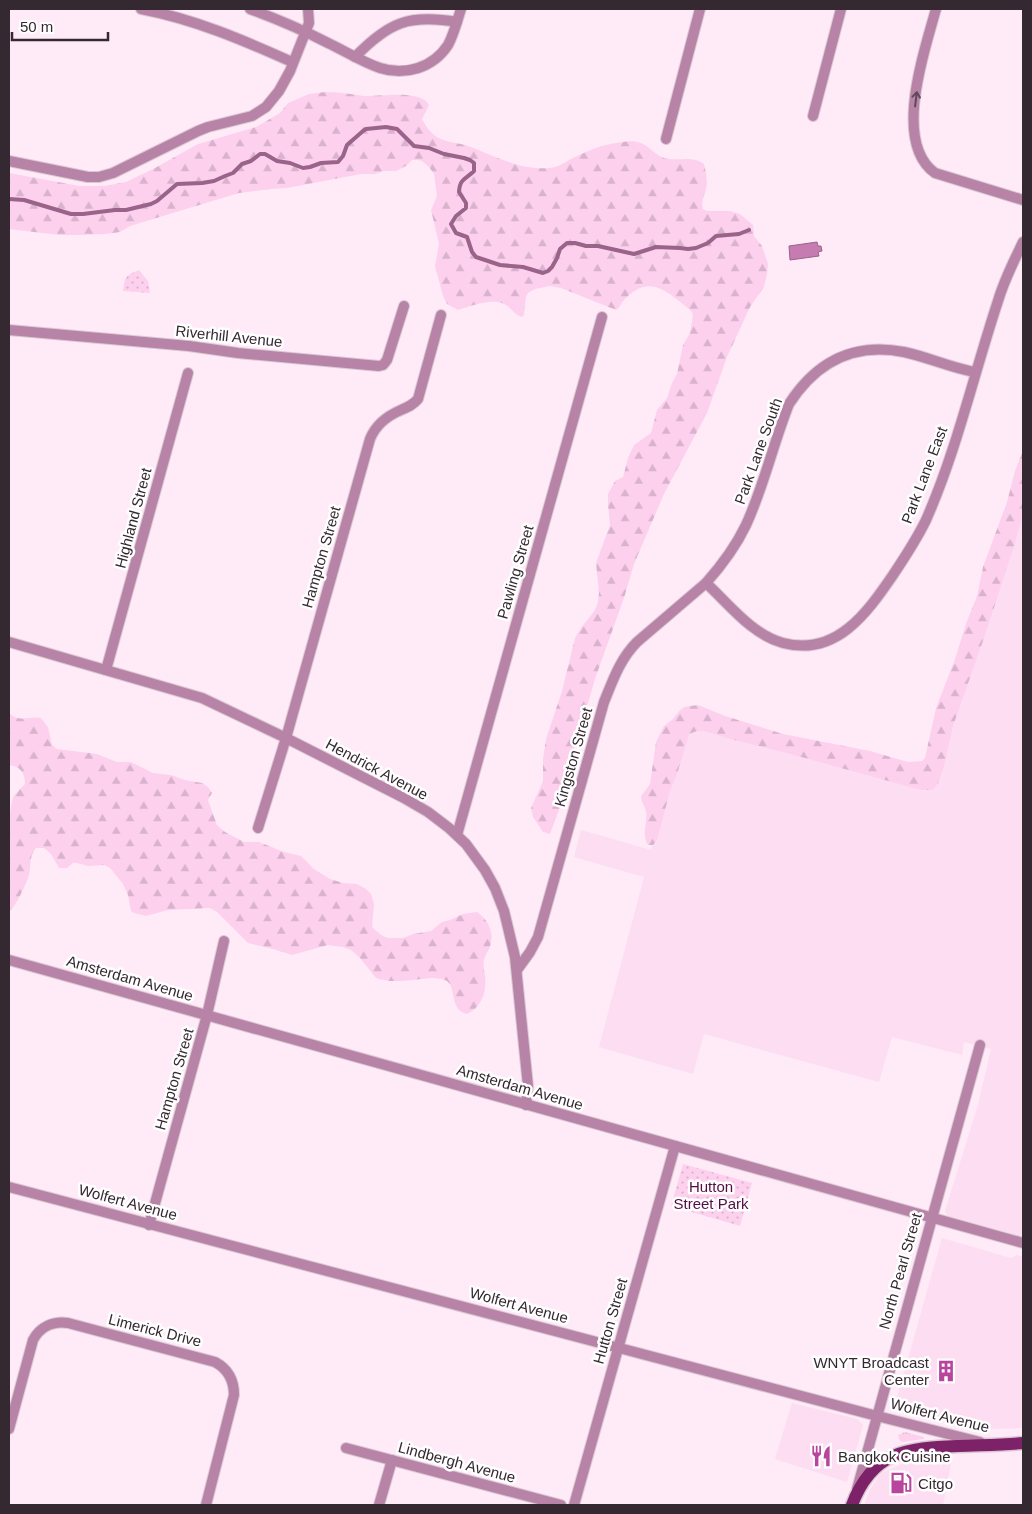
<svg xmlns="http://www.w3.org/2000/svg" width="1032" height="1514" font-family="Helvetica,sans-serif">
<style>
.built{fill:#fcddf1}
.grass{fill:url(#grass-tufts)}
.forest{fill:url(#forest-firs)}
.park{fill:url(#park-dots)}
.water{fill:#c67cb0;stroke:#9a638a}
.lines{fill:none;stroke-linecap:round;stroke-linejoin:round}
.stream{stroke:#9a638a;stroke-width:4}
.street-casing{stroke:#dac8d3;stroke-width:12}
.primary-casing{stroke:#dac8d3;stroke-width:15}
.street{stroke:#b784a7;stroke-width:10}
.primary{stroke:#7d2268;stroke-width:12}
.oneway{stroke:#62495a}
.labels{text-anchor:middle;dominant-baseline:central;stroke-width:5;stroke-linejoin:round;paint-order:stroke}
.street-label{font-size:15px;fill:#352931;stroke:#fefefe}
.park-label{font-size:15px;fill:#520e43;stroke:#fefefe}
.poi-label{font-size:15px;fill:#352931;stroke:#fefefe;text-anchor:start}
</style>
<defs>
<pattern id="grass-tufts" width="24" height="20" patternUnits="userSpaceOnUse" patternTransform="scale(1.25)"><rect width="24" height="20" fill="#fdd1ee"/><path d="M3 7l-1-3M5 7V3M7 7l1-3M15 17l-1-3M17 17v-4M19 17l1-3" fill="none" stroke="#d9b3cd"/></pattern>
<pattern id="forest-firs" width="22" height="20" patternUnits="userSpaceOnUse" patternTransform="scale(1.25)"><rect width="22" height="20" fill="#fdd1ee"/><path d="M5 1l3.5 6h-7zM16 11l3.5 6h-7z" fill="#d9b3cd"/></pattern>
<pattern id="park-dots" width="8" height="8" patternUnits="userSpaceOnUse" patternTransform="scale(1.25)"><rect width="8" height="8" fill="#fdd1ee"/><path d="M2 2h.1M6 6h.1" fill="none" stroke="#d9b3cd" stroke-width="1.8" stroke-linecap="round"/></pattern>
</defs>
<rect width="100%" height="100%" fill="#feebf7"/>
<!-- built -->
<g class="built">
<path d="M1023 490V1237L948 1216 945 1211 978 1105 991 1049 964 1042 962 1055 892 1037 879 1082 704 1034 693 1074 599 1047 644 877 574 857 581 830 651 850 685 722 929 777Z"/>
<path d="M942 1238 1011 1258 1017 1255 1023 1257V1428L984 1429 895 1405Z"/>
<path d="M792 1403 857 1419 863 1425 847 1482 775 1459Z"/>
<path d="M952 1458 943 1505H864L871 1488 881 1473 914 1459Z"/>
</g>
<!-- grass -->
<path class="grass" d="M905 1432 924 1437V1439L903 1442 900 1441 898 1435Z"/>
<!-- forest -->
<g class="forest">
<path d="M325 92C338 92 351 94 364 96 380 97 420 89 429 105L422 119C425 124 428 130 433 134 442 142 454 142 465 145 492 154 519 171 549 168 560 167 563 163 573 158 589 150 604 144 623 142 628 141 636 141 641 143 649 146 655 155 664 158 677 162 692 155 704 164 706 172 708 182 706 189 704 196 701 202 703 209L707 211H730L740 214 753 225 754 236 762 246 768 264 767 274 764 287 750 307 727 357 707 413 664 494 634 564 624 598 595 679 567 775 559 810 550 834 543 832 533 817 531 808 543 781V759L546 739 562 691 575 638 581 628 595 610 598 602 599 593 596 563 610 525 608 505V494L615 481 623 477 628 458 634 445 651 433 657 410 667 398 672 383 677 374 683 345 690 333 693 315 691 311C686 306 680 302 675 298 656 284 644 281 626 298 621 302 621 307 616 310L561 288 550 286 535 289 528 293 526 297 524 315 522 317C515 315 512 309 506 305 493 297 472 306 458 310L447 304 443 296 435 266 439 244 431 210 437 196 434 174 429 167 422 161 417 160H412L406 166 396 171H384L375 174H361L287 188 271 189 239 193 130 226 120 232 106 234 78 235H59L9 229V173L80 186H104L126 182 155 168 198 144 256 127 280 113 288 103 309 94Z"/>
<path d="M1023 450V515L1014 546 984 638 953 726 944 766 938 783 934 789 931 790H921L783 752 734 740 704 731H697L689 734 678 771 670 791 657 840 653 845H648C641 834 648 823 646 812 645 806 641 802 641 796L650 784 656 742 664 726 673 719 679 711 684 707 690 706 698 705 725 716 783 734 870 751 908 762 922 761 925 758 936 708 954 662 967 621 977 596 983 567 1007 502 1015 471Z"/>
<path d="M9 713C19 723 29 716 41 718L48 727 52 745 57 749 97 754 117 762H131L153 773 171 775 185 780 202 783 208 787 212 793 208 800 217 825 225 832 244 842H259L284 852 301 856 314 869 330 879 343 883 357 884 366 889 371 894 374 904 372 927 381 935 388 938H403L413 934 431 931 442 922 450 920 463 914 477 912C490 921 495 935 489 949 487 953 485 956 484 960 483 965 484 970 485 975 487 991 482 1007 467 1014 452 1011 455 995 450 984L447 981 442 979 432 978 402 981H390L378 979 375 977 360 958 351 950 343 947 328 945 292 955 273 949 248 943 217 912 210 908 168 910 146 916 134 913 131 911 128 895 123 884 110 868 104 865 88 866 77 863H73L67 868H59L51 854 44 848H36C28 857 32 868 28 878 26 885 14 909 9 912V829C10 820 10 803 14 796 17 792 21 788 25 784 25 773 20 766 9 765Z"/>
</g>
<!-- park -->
<g class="park">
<path d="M139 270 148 281 150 293 123 291C125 276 125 276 139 270Z"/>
<path d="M683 1164 752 1183 740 1226 671 1206Z"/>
</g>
<!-- water -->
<path class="water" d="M817 242 818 246H821L822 251 818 252 819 256 790 260 789 246Z"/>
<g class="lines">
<!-- stream -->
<path class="stream" d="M9 199 24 200 71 214H83L115 210H126L151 204 157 201 177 184 202 183 214 181 225 176 233 173 242 164 251 161 260 154H265L277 161 290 163 303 168 310 167 321 163 338 162 343 156 347 145 363 131 366 129 386 127 397 129 414 146 429 148 444 154 464 158 470 160 474 163V171C465 180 460 178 459 192L466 203V208L456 216 451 224 456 233 467 237 472 252 476 257 500 265 523 267 543 273 548 271 552 267 557 258 560 249 567 243H575L586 246H598L634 254 656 247 680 248 688 249 696 248 708 243 716 236 739 234 749 230"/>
<!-- street casing -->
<g class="street-casing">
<g id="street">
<path d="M141 9C194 19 243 40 292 62"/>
<path d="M250 9C277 19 303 30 328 43 345 51 362 62 380 68 405 76 433 68 448 45 454 34 457 21 461 9"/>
<path d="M936 9C925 50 892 142 935 173L1023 200"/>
<path d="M355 57C389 22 409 14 457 22"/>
<path d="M813 116 841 9"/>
<path d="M666 139 700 9"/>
<path d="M9 161 88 177H99L113 173 198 131 208 127 252 116 266 107 279 91 290 71 309 23 308 9"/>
<path d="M9 330 189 346 238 353 379 366 383 365 387 360 404 306"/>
<path d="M706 583C729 604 751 634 783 643 836 657 867 613 893 575 905 557 917 539 926 520 957 450 974 373 998 301 1004 280 1014 261 1023 242"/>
<path d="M9 642 202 698 286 738 404 798 428 812 449 828 466 844 485 870 495 888 504 911 515 957 528 1086 526 1105"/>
<path d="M106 670 188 373"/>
<path d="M258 828 286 738 370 439C376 424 387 416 401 410 408 407 413 405 418 399L441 315"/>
<path d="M457 835 602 317"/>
<path d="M9 960 1023 1243"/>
<path d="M517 970 530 952 538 937 604 702C613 680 620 659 637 642L706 583C722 565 736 546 746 525 764 486 773 444 789 404 816 362 854 342 904 352 928 357 951 368 975 372"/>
<path d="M9 1187 877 1416 980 1442"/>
<path d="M149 1225 207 1015 224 941"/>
<path d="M9 1429 33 1340C40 1327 53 1321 68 1323L215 1362C228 1369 234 1380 234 1395L206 1505"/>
<path d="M346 1448 561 1505"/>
<path d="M857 1489 980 1045"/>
<path d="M379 1505 392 1460"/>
<path d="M574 1505 675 1146"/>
</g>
</g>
<!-- primary casing -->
<g class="primary-casing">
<path id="primary" d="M852 1505C872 1451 907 1448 958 1446 979 1445 1001 1445 1023 1443"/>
</g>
<!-- street -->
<use href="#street" class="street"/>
<!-- primary -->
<use href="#primary" class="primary"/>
</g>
<!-- one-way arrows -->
<defs><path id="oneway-shaft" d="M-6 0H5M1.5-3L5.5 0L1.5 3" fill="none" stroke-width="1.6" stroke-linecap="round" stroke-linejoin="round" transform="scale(1.25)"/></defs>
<use class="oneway" href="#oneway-shaft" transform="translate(916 99) rotate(-83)"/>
<!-- icons -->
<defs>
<g id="building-bare" transform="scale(1.725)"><path d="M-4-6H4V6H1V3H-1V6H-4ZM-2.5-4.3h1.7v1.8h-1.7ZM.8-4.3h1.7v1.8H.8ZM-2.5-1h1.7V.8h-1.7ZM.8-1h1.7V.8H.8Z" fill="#b9449d" stroke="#fefefe" stroke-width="2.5" paint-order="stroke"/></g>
<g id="restaurant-bare" transform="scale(1.725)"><path d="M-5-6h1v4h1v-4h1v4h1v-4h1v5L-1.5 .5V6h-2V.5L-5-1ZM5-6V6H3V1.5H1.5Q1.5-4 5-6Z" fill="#b9449d" stroke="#fefefe" stroke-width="2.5" paint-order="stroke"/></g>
<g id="fuel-bare" transform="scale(1.725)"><path d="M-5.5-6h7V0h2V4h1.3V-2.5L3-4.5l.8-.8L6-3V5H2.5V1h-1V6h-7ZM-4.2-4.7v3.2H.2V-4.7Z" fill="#b9449d" stroke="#fefefe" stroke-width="2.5" paint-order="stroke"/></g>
</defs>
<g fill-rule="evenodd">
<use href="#building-bare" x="946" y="1371"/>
<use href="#restaurant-bare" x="821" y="1456"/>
<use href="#fuel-bare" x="901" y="1483"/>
</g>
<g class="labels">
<!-- street labels -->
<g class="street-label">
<text transform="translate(229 336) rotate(6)">Riverhill Avenue</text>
<text transform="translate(758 451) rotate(-70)">Park Lane South</text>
<text transform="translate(924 475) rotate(-69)">Park Lane East</text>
<text transform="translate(133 518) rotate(-75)">Highland Street</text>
<text transform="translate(321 557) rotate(-74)">Hampton Street</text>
<text transform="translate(515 572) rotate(-74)">Pawling Street</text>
<text transform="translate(573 757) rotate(-74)">Kingston Street</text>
<text transform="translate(377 769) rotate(28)">Hendrick Avenue</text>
<text transform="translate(130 978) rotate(16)">Amsterdam Avenue</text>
<text transform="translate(174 1079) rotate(-74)">Hampton Street</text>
<text transform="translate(520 1087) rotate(16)">Amsterdam Avenue</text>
<text transform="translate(128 1202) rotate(15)">Wolfert Avenue</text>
<text transform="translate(900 1271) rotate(-74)">North Pearl Street</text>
<text transform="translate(519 1305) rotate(15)">Wolfert Avenue</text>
<text transform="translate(610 1321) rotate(-74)">Hutton Street</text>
<text transform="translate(155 1330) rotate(14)">Limerick Drive</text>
<text transform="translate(940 1415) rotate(14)">Wolfert Avenue</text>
<text transform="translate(457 1462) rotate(15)">Lindbergh Avenue</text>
</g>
<!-- park labels -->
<g class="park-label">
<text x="711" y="1186">Hutton<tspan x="711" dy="17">Street Park</tspan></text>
</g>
<!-- poi labels -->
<g class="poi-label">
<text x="929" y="1362" text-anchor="end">WNYT Broadcast<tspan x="929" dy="17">Center</tspan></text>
<text x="838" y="1456">Bangkok Cuisine</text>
<text x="918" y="1483">Citgo</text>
</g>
</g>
<!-- border -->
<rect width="1032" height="1514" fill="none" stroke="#352931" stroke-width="20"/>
<!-- scale -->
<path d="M12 32v8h96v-8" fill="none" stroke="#352931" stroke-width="2.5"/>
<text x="20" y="32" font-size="15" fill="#352931" stroke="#fefefe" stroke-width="4" paint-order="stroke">50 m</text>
</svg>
